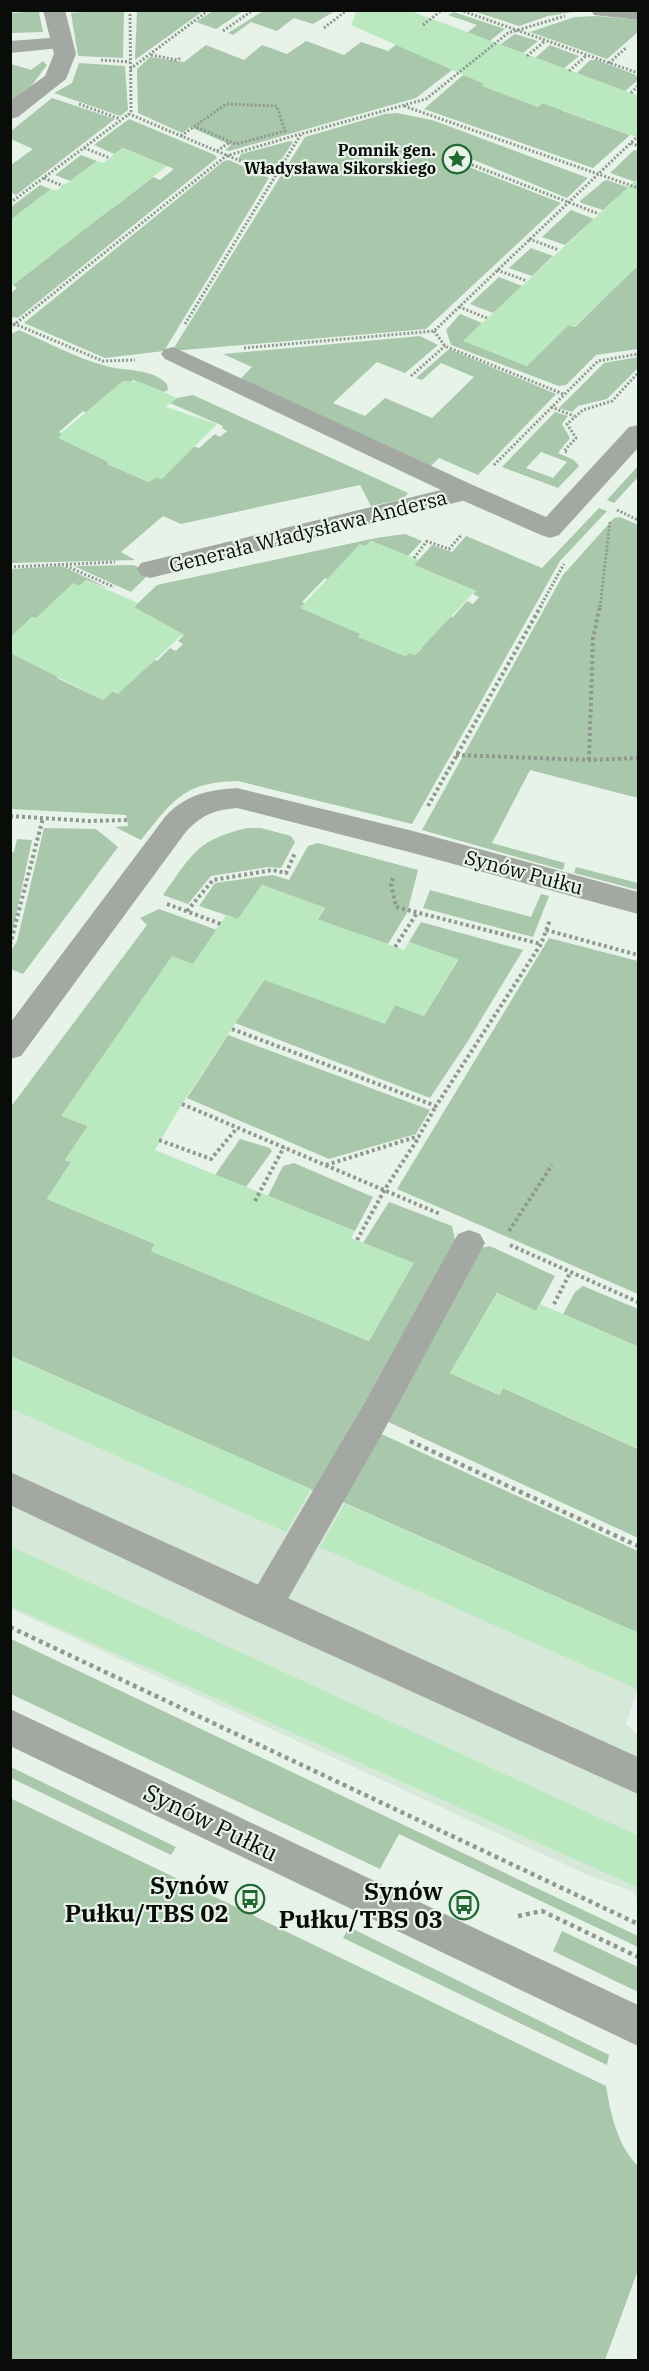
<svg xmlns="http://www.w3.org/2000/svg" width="649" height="2371" font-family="'IBM Plex Serif',serif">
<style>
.built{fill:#d6e8d8}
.green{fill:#a8c7ab;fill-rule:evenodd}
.building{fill:#bae9c0}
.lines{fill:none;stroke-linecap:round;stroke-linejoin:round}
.path-far2{stroke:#8f9890;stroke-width:3;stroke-dasharray:2 2;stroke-linecap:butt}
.path-far1{stroke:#8f9890;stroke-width:4;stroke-dasharray:3 3;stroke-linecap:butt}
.path{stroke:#8f9890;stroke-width:4.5;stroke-dasharray:4 4;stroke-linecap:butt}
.lane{fill:#a3a8a3;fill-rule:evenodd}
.street{fill:#a3a8a3;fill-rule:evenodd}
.labels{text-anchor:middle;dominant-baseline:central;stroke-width:4.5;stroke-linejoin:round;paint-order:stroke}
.far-poi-label{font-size:16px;font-weight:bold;fill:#090c09;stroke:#e7f3e8;text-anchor:end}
.street-label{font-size:20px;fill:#090c09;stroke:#e7f3e8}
.near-street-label{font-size:24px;fill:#090c09;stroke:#e7f3e8}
.near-poi-label{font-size:24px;font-weight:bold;fill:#090c09;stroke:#e7f3e8;text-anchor:end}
</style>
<rect width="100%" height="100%" fill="#e7f3e8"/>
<!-- built -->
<path class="built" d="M11 1356 638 1633V1689L626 1724 638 1735V1899L632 1891 590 1876 11 1609Z"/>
<!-- green -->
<g class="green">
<path d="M42 11 39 13 43 32 11 33V13Z"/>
<path d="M98 11H124L123 58 78 56 71 13Z"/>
<path d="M137 11V10L203 11 135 60Z"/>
<path d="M213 11V10L243 11 216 29 196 22Z"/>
<path d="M263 11V10L335 11 313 24 294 18 277 31 251 22 233 35 228 33Z"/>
<path d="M473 11H579L548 16 519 26Z"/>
<path d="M454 12 505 29 416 98 229 151 225 150 231 145 190 127 182 133 138 113 137 69 150 57 184 62 206 45 244 60 262 45 287 54 306 41 344 55 361 42 388 51 405 38 444 51 477 25 448 15Z"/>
<path d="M596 16 638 20V32L607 59 530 32 575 17Z"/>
<path d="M515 34 538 41 522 54 498 46Z"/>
<path d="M550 45 579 56 563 69 534 59Z"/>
<path d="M590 60H597L636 75 638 80 625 91 576 74Z"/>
<path d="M43 61 47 65 32 85 11 102V64L31 70Z"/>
<path d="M79 63 125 66 128 110 120 116 54 93 72 83Z"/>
<path d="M463 75 486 83 483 86 538 107 546 100 563 111 630 135 593 168 424 109Z"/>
<path d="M52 98 115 119 16 195 11 192V165L33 149 11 139V131Z"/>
<path d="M397 113 432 120 588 178 567 198 462 155 448 153 441 156 561 203 426 329 172 351 305 137 385 114Z"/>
<path d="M129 119 215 155 217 158 18 318 11 317V293L17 288 13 285 55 252 107 206 113 208 153 177 160 180 174 169 123 148 114 154 94 145Z"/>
<path d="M290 141 293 142 276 168 264 170 238 159 241 154Z"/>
<path d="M634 150 638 151V183L610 173Z"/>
<path d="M81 155 97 161 70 181 55 175Z"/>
<path d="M229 160 269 178 164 351 105 358 24 323 224 161Z"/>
<path d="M607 180 638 191V201L620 195 603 210 581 203 580 201 604 181Z"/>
<path d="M40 185 51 189 11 220V207Z"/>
<path d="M571 210 594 219 565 245 542 237Z"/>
<path d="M531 248 553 256 532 276 509 268Z"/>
<path d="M638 265V349L596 355 566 385 559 386 451 345 446 330 460 314 482 323 464 341 527 366 562 323 575 327Z"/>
<path d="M499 277 522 286 493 313 470 304Z"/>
<path d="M19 330C47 342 76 358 106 366 127 372 149 367 167 384L168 390 164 392 133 380 92 415 83 411 59 432 114 457 107 464 149 482 190 445 199 448 215 434 220 437 227 431 222 428 223 426 170 403 177 398 193 395 408 493 403 499 371 506 360 485 181 524 163 516 121 552 135 560 11 563 10 335Z"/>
<path d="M420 336 438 345 405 373 377 362 333 403 365 416 385 398 432 418 474 377 441 363 422 380 416 378 449 349 556 394 478 475 439 458 430 467 239 380 252 367 223 354Z"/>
<path d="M638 357V368L607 399 578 406 572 412 559 408 604 363Z"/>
<path d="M555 412 568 416 562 424 570 438 558 453 574 460 579 466 558 488 502 467ZM541 452 567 462 553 478 526 468Z"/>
<path d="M638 466V477L614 503 607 500Z"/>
<path d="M599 508 607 511 560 561 412 824 238 781C183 782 174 800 141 840L115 827 128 826 126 815 11 809 10 646 63 671 57 678 103 700 112 691 118 694 148 657 157 661 170 648 176 651 183 644 178 641 184 635 131 610 157 585 376 538 405 534 422 541 408 556 371 541 366 547 360 544 333 582 325 578 302 602 365 629 359 637 405 656 409 653 415 655 422 648 415 645 444 613 453 617 467 601 473 604 479 597 473 594 476 591 414 565 432 545 452 552 466 536 542 568Z"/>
<path d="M620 517 638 525V798L530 770 492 843 565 863 563 870 422 830 563 575 614 518Z"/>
<path d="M133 565 151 572 131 592 74 566Z"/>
<path d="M62 566 110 589 86 580 41 621 32 617 11 637V569Z"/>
<path d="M44 828 96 829 118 847 23 974 11 969V951L17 941Z"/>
<path d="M247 828H261L291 836 295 842 281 868 268 867 211 876 188 904 163 895C192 855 196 840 247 828Z"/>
<path d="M17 839 32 840 11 939V852H14Z"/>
<path d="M318 843 418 870 407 913 388 944 359 934 355 940 314 925 325 908 262 885 238 919 199 906 215 883 273 875 289 880 308 846Z"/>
<path d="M576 867 638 883V890L574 873Z"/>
<path d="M430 890 531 917 541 894 549 896 533 937 423 908Z"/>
<path d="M159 909 217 930 213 947 62 1116 88 1126 65 1160 71 1162 47 1199 155 1244 151 1251 369 1341 413 1263 363 1243 389 1202 452 1226 456 1244 397 1344 315 1491 11 1356 10 1108 147 925 140 918Z"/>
<path d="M421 922 523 950 468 1041 430 1098 235 1023 273 967 385 1023 395 1005 424 1016 458 960 409 942Z"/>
<path d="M549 938 638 961V1294L397 1189Z"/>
<path d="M228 1035 430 1110 416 1134 329 1159 187 1098Z"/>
<path d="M240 1139 270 1148 272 1151 246 1187 215 1175Z"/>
<path d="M294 1163 373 1197 355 1231 268 1196 283 1166Z"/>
<path d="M490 1246 555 1276 536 1311 497 1293 450 1373 499 1395 503 1388 638 1449V1538L384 1420 480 1248Z"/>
<path d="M583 1286 638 1309V1347L563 1314 575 1292Z"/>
<path d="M377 1432 638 1551V1633L338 1500Z"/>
<path d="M11 1639 638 1936V1947L399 1834 380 1869 11 1694Z"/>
<path d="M11 1767 176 1847 171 1855 11 1778Z"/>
<path d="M10 1798 606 2086C611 2115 617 2145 638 2166V2270L605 2360H11Z"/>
<path d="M349 1927 609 2055 607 2065 343 1938Z"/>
<path d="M562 1931 638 1967V1992L553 1951Z"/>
</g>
<!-- building -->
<g class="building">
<path d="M357 10H408L639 96V138L542 103 538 107 482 86 484 84 351 25Z"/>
<path d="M122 148 167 166 10 287V220L51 189 56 191 97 161 103 163Z"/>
<path d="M639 177V265L574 327 569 325 527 366 463 341Z"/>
<path d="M123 381 140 382 177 398 166 407 217 424 162 479 155 478 149 482 107 464 108 462 58 438 62 434H60Z"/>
<path d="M371 541 419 560 414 565 475 591 415 655 409 653 406 656 358 637 360 634 300 608 360 544 365 546Z"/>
<path d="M86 580 138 603 134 607 183 634 118 694 113 691 103 700 10 653V637L32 617 36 618 73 583 80 586Z"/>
<path d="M262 885 325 908 317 919 404 950 409 942 458 959 424 1016 395 1005 385 1024 264 980 182 1104 155 1150 355 1231 351 1238 414 1263 369 1341 151 1251 155 1244 47 1199 71 1162 65 1160 88 1126 61 1116 172 956 193 964 226 915 238 919Z"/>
<path d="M497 1293 536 1311 540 1304 639 1347V1449L503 1388 500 1395 450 1373Z"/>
<path d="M10 1356 311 1489 286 1532 10 1408Z"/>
<path d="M345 1504 639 1633V1690L320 1547Z"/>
<path d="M10 1546 639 1836V1888L10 1606Z"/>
</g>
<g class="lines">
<!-- path-far2 -->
<g class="path-far2">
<path d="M130 10 131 111 129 114 276 176"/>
<path d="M460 10 638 73"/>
<path d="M423 25 442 10"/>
<path d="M324 28 347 10"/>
<path d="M223 31 253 10"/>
<path d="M151 55 177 60 182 57"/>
<path d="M527 56 545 41"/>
<path d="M101 60 130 62"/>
<path d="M609 63 627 47"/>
<path d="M130 69 209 10"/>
<path d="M569 71 587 55"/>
<path d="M631 93 638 86"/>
<path d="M79 104 120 119"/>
<path d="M404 106 638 188"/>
<path d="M181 136 226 104 277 106 285 131 236 144 196 127"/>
<path d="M631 143 638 146"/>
<path d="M84 148 110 158"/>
<path d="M217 151 230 142"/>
<path d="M457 159 599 214"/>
<path d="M44 178 63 186"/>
<path d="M10 203 129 114"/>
<path d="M529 239 559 250"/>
<path d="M497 270 527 281"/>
<path d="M459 307 487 318"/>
<path d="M10 322 103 361 135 360"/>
<path d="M185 324 301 134 426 99 508 33 565 16"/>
<path d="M10 328 226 156 300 134"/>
<path d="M434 331 445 346 563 394"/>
<path d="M244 348 434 331 638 136"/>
<path d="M411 376 445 346"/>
<path d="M551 407 574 416"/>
<path d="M567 452 564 451 576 438 567 424 583 410 612 401 638 373"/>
<path d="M494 465 598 361 638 354"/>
<path d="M617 510 638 520"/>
<path d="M426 541 449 549 462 534"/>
<path d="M414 558 427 541"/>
<path d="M66 566 114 587"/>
<path d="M10 567 115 562"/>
<path d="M540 607 564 564"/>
<path d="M600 607 610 522"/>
</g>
<!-- path-far1 -->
<g class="path-far1">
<path d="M456 755 589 760 638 758"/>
<path d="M589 760 593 638 600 606"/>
<path d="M428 806 541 606"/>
<path d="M10 816 89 821 127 820"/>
<path d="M393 878 391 884 396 907 541 944"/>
<path d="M167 904 221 924"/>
<path d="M187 911 213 880 272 870 286 873 295 853"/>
<path d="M546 930 638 955"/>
<path d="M10 945 43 818"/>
<path d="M395 947 417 913"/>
<path d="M232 1029 436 1106 541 944 550 920"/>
<path d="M182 1104 440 1214"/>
<path d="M159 1140 211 1159 237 1128"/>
<path d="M326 1165 419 1136 436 1106"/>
<path d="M255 1201 284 1147"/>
<path d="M509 1231 552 1165"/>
<path d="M357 1240 385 1189 419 1137"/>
<path d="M510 1245 638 1302"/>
<path d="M554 1304 570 1273"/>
</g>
<!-- path -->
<g class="path">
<path d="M410 1441 638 1546"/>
<path d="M10 1627 638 1924"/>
<path d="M518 1916 542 1911 638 1957"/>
</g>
<!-- lane -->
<g class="lane">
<path d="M591 10H638V20L594 15Z"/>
<path d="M63 37 70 39 73 43 70 47 10 53V41Z"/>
<path d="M173 347 475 486 479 492 475 498 466 500 150 578 141 575 137 569 141 563 441 490 165 359 161 354 165 349Z"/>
<path d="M469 1230 480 1234 485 1243 382 1434 277 1618 264 1623 251 1618 246 1607 251 1596 358 1414 458 1234Z"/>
</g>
<!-- street -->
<g class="street">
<path d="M43 10H65L76 54 66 79 18 117 10 119V101L45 76 54 54Z"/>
<path d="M638 425V448L559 535 550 538 541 535 457 498 453 492 457 486 466 484 475 486 546 517 629 427Z"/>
<path d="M237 788 409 830 638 892V914L409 852 237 808C214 810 201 815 185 833L21 1056 10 1059V1023L165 817C185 795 207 790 237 788Z"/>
<path d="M10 1472 638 1757V1794L251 1619 10 1505Z"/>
<path d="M10 1709 638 2005V2046L10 1746Z"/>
</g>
</g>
<!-- icons -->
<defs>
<g id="sight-ring" transform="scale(1.5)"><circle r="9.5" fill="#e7f3e8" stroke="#226732" stroke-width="1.5"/><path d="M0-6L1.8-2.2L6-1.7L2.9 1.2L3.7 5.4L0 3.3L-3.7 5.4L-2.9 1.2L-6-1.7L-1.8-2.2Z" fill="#226732"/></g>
<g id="bus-ring" transform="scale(1.5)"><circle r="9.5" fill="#e7f3e8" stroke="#226732" stroke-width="1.5"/><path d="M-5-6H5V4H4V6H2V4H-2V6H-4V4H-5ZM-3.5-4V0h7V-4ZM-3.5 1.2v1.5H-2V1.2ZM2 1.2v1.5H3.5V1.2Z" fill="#226732"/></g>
</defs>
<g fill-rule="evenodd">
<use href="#sight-ring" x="457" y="159"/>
<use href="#bus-ring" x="250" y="1899"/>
<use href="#bus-ring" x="464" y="1905"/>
</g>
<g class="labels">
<!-- far-poi labels -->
<g class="far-poi-label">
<text x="436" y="150">Pomnik gen.<tspan x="436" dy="18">Władysława Sikorskiego</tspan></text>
</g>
<!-- street labels -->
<g class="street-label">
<text transform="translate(308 531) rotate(-14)">Generała Władysława Andersa</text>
<text transform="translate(524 872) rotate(15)">Synów Pułku</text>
</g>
<!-- near-street labels -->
<g class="near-street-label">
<text transform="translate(211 1822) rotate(26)">Synów Pułku</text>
</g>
<!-- near-poi labels -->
<g class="near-poi-label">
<text x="229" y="1885">Synów<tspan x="229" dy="28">Pułku/TBS 02</tspan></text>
<text x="443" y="1891">Synów<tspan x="443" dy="28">Pułku/TBS 03</tspan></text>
</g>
</g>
<!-- border -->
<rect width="649" height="2371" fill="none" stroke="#090c09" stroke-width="24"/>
</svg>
